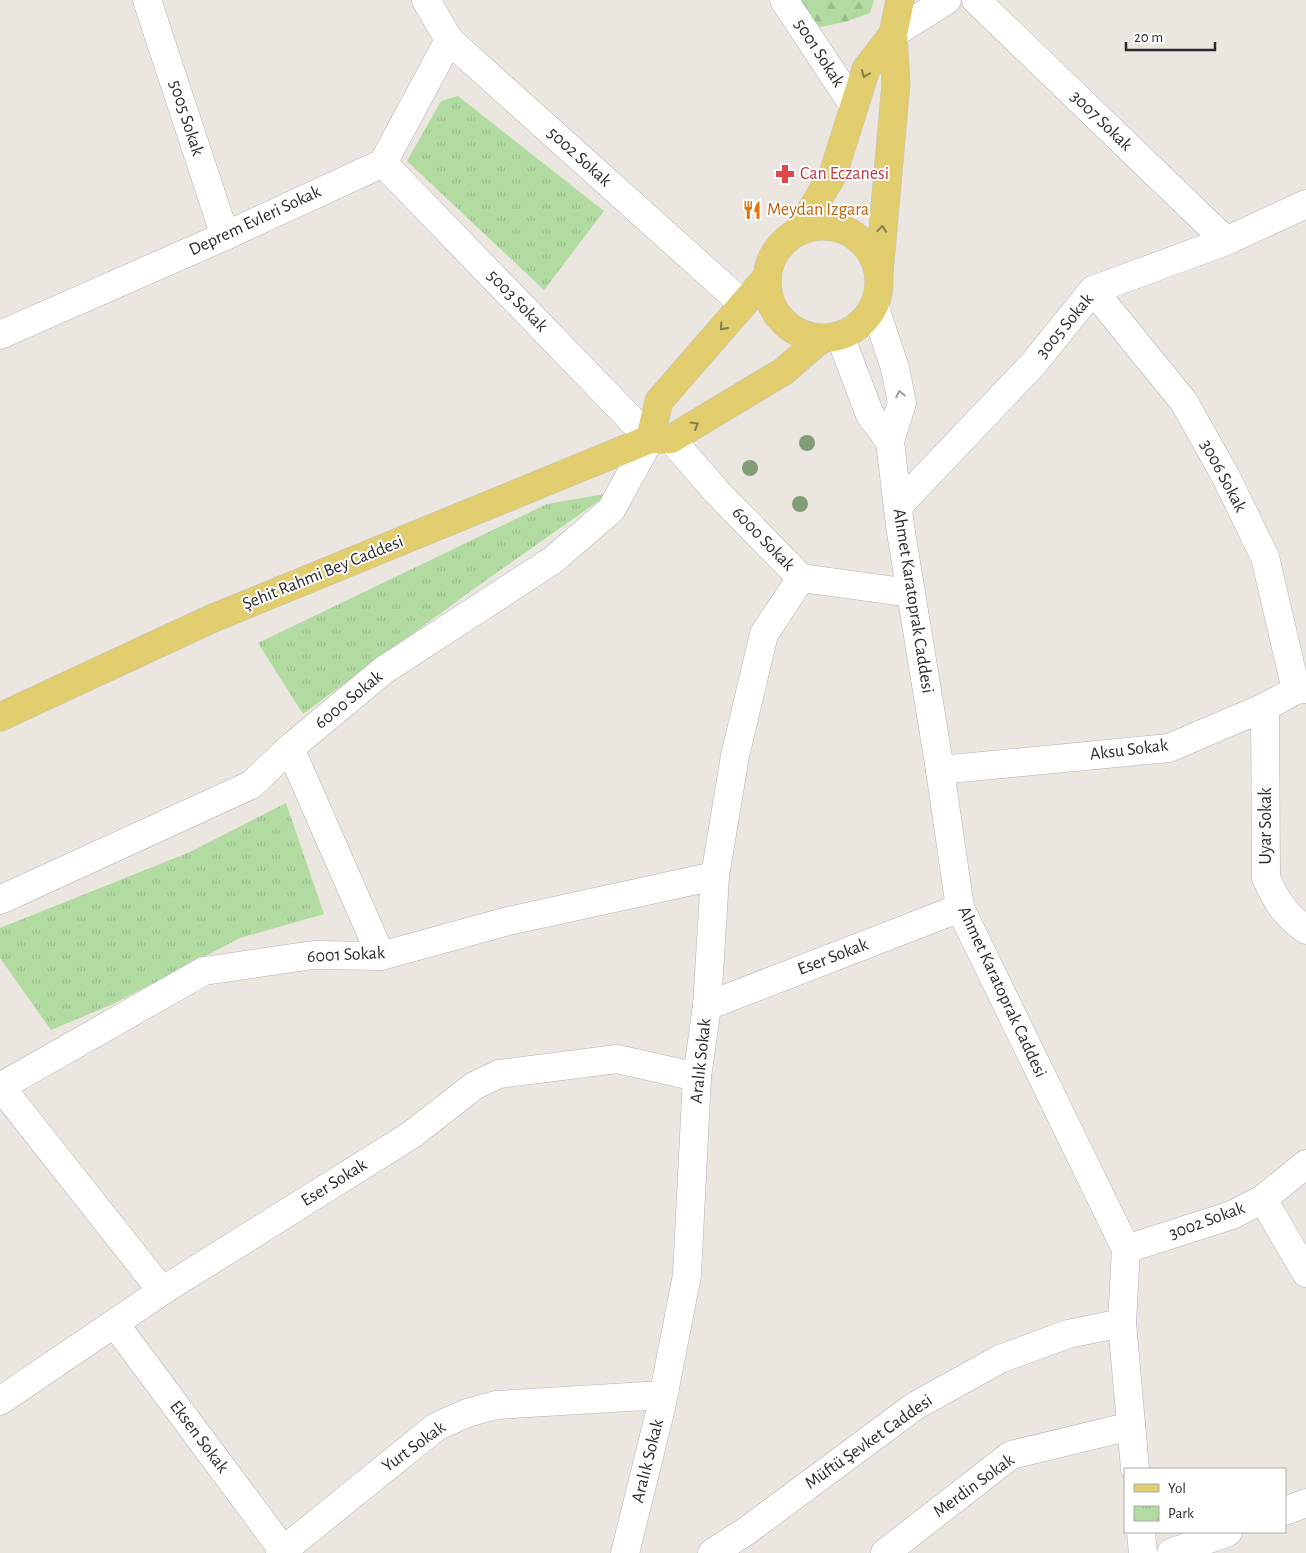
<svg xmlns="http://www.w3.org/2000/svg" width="1306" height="1553" font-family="'Alegreya Sans',sans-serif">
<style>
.forest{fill:url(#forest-firs)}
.park{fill:url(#park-tufts)}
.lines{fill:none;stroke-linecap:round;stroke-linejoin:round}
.minor-casing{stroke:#afb0ba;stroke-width:29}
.major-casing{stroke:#c4c4c4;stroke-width:29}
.minor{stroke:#fff;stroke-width:28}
.major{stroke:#e1cc6e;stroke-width:28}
.tree{fill:#829c78}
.oneway{stroke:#867c4c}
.oneway2{stroke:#a0a0a0}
.labels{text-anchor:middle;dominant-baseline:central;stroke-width:4;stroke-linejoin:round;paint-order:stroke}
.street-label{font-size:18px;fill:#2b2b2b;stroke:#fff}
.health-label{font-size:18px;fill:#be3a42;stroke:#fff;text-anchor:start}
.food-label{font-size:18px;fill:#c56008;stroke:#fff;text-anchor:start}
</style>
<defs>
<pattern id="forest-firs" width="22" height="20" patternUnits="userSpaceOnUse" patternTransform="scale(1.25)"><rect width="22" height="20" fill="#b2dba1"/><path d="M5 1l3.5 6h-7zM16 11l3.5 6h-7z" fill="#99bc8b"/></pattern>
<pattern id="park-tufts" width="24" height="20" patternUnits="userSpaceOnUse" patternTransform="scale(1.25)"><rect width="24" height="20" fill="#b2dba1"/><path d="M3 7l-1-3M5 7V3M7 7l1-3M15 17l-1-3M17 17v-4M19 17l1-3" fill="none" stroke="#99bc8b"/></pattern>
</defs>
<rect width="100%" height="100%" fill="#ebe6df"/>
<!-- forest -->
<path class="forest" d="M797 0H874L870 13 845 22 820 27Z"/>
<!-- park -->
<g class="park">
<path d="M458 96 604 211 544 290 407 161 441 101Z"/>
<path d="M610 493 475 588 303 714 258 643 547 504Z"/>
<path d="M286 803 324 914 240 938 113 1004 51 1030 0 958V928L190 852Z"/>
</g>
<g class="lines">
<!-- minor casing -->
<g class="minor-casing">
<g id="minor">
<path d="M147 0 225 236"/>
<path d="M426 0 449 40 743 304"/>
<path d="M784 0 854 106"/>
<path d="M976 0 1226 241"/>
<path d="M893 34 947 0"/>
<path d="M1093 290 1184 402 1226 477 1265 557 1296 690"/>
<path d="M874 305 895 368 902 403 890 441 900 526 940 770 960 908 1126 1249 1122 1323 1135 1469"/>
<path d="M0 335 225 236 383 163 449 40"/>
<path d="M840 336 870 415 890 441"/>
<path d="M671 439 716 491 801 578 911 593"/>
<path d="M899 505 1034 363 1093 290 1226 241 1306 204"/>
<path d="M1265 707 1266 878C1278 904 1283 912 1306 930"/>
<path d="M290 748 381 956"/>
<path d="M940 770 1169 748 1265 707 1296 690 1306 689"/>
<path d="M0 900 251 785 290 748 384 670 553 560 611 510 650 439 383 163"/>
<path d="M707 1006 960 908"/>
<path d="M0 1086 162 1291"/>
<path d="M0 1087 204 971 313 955 381 956 508 921 715 876"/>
<path d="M1263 1199 1306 1273"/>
<path d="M1126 1249 1232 1215 1263 1199 1306 1164"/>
<path d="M115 1324 283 1550"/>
<path d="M0 1401 162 1291 411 1135 474 1086 499 1074 617 1059 697 1077"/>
<path d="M1285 1511 1306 1503"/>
<path d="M1141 1532 1143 1553"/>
<path d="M280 1553 436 1427 467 1413 496 1405 663 1395"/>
<path d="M625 1553 661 1408 687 1275 697 1077 707 1006 715 876 735 756 764 634 801 578"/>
<path d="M712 1553 745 1532 915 1406 1000 1359 1068 1334 1122 1323"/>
<path d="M885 1553 1011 1455 1131 1426"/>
<path d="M1171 1553 1228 1532"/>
</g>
</g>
<!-- major casing -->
<g class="major-casing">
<g id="major">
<circle cx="823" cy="282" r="56"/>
<path d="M798 232 833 174 866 69 893 34"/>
<path d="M879 274 896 83 893 34 900 0"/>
<path d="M650 439 659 401 767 277"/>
<path d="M0 717 211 619 650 439H671L784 371 821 339"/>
</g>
</g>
<!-- minor -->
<use href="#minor" class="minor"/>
<!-- major -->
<use href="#major" class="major"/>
</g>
<!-- trees -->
<g class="tree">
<circle cx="807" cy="443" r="8"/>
<circle cx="750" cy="468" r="8"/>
<circle cx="800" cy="504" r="8"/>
</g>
<!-- one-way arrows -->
<defs><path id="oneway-chevron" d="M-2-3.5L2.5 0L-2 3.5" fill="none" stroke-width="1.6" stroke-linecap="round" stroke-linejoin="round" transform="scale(1.25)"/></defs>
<g class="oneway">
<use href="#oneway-chevron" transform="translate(865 74) rotate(112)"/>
<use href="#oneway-chevron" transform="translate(882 229) rotate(-86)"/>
<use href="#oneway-chevron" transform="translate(723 327) rotate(132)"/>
<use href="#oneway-chevron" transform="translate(695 425) rotate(-31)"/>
</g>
<use class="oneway2" href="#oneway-chevron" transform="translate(900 394) rotate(-101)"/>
<!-- icons -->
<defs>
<g id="pharmacy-bare" transform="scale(1.5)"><path d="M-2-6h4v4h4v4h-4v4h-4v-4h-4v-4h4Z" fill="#e0444e" stroke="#fff" stroke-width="2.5" paint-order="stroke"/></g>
<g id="restaurant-bare" transform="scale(1.5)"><path d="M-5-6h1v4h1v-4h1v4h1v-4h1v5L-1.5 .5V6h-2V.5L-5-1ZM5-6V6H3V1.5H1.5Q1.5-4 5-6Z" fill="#e8710a" stroke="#fff" stroke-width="2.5" paint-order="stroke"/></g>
</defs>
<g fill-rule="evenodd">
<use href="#pharmacy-bare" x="785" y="174"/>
<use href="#restaurant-bare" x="752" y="210"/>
</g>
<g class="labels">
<!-- street labels -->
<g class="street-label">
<text transform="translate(819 53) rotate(57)">5001 Sokak</text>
<text transform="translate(186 118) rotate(72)">5005 Sokak</text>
<text transform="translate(1101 121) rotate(44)">3007 Sokak</text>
<text transform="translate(579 157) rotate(42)">5002 Sokak</text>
<text transform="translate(255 221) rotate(-25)">Deprem Evleri Sokak</text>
<text transform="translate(517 301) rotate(46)">5003 Sokak</text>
<text transform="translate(1065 326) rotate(-50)">3005 Sokak</text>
<text transform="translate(1223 476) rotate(62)">3006 Sokak</text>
<text transform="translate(763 539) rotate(46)">6000 Sokak</text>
<text transform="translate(323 573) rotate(-22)">Şehit Rahmi Bey Caddesi</text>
<text transform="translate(913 601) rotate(81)">Ahmet Karatoprak Caddesi</text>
<text transform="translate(349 700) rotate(-39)">6000 Sokak</text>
<text transform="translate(1129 750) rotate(-7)">Aksu Sokak</text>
<text transform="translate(1266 826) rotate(-90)">Uyar Sokak</text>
<text transform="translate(346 955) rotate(-3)">6001 Sokak</text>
<text transform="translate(833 957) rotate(-21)">Eser Sokak</text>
<text transform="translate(1002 992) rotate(65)">Ahmet Karatoprak Caddesi</text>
<text transform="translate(701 1061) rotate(-84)">Aralık Sokak</text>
<text transform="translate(334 1183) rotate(-32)">Eser Sokak</text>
<text transform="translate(1207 1221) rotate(-20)">3002 Sokak</text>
<text transform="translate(199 1437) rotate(53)">Eksen Sokak</text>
<text transform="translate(869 1442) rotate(-35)">Müftü Şevket Caddesi</text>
<text transform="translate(414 1447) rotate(-36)">Yurt Sokak</text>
<text transform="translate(648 1461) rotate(-76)">Aralık Sokak</text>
<text transform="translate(974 1486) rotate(-36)">Merdin Sokak</text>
</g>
<!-- health labels -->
<g class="health-label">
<text x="800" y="174">Can Eczanesi</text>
</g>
<!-- food labels -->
<g class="food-label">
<text x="767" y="210">Meydan Izgara</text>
</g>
</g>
<!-- legend -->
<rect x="1124" y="1468" width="162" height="65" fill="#ffffff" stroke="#aaaaaa"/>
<rect x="1134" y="1484" width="25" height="8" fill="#e1cc6e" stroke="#aaaaaa"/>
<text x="1168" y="1493" font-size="15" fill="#2b2b2b">Yol</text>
<rect x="1134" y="1506" width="25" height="15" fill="url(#park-tufts)" stroke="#aaaaaa"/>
<text x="1168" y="1518" font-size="15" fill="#2b2b2b">Park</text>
<!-- scale -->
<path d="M1126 42v8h89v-8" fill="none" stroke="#2b2b2b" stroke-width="2.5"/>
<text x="1134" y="42" font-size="15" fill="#2b2b2b" stroke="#ffffff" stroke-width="4" paint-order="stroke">20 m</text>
</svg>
